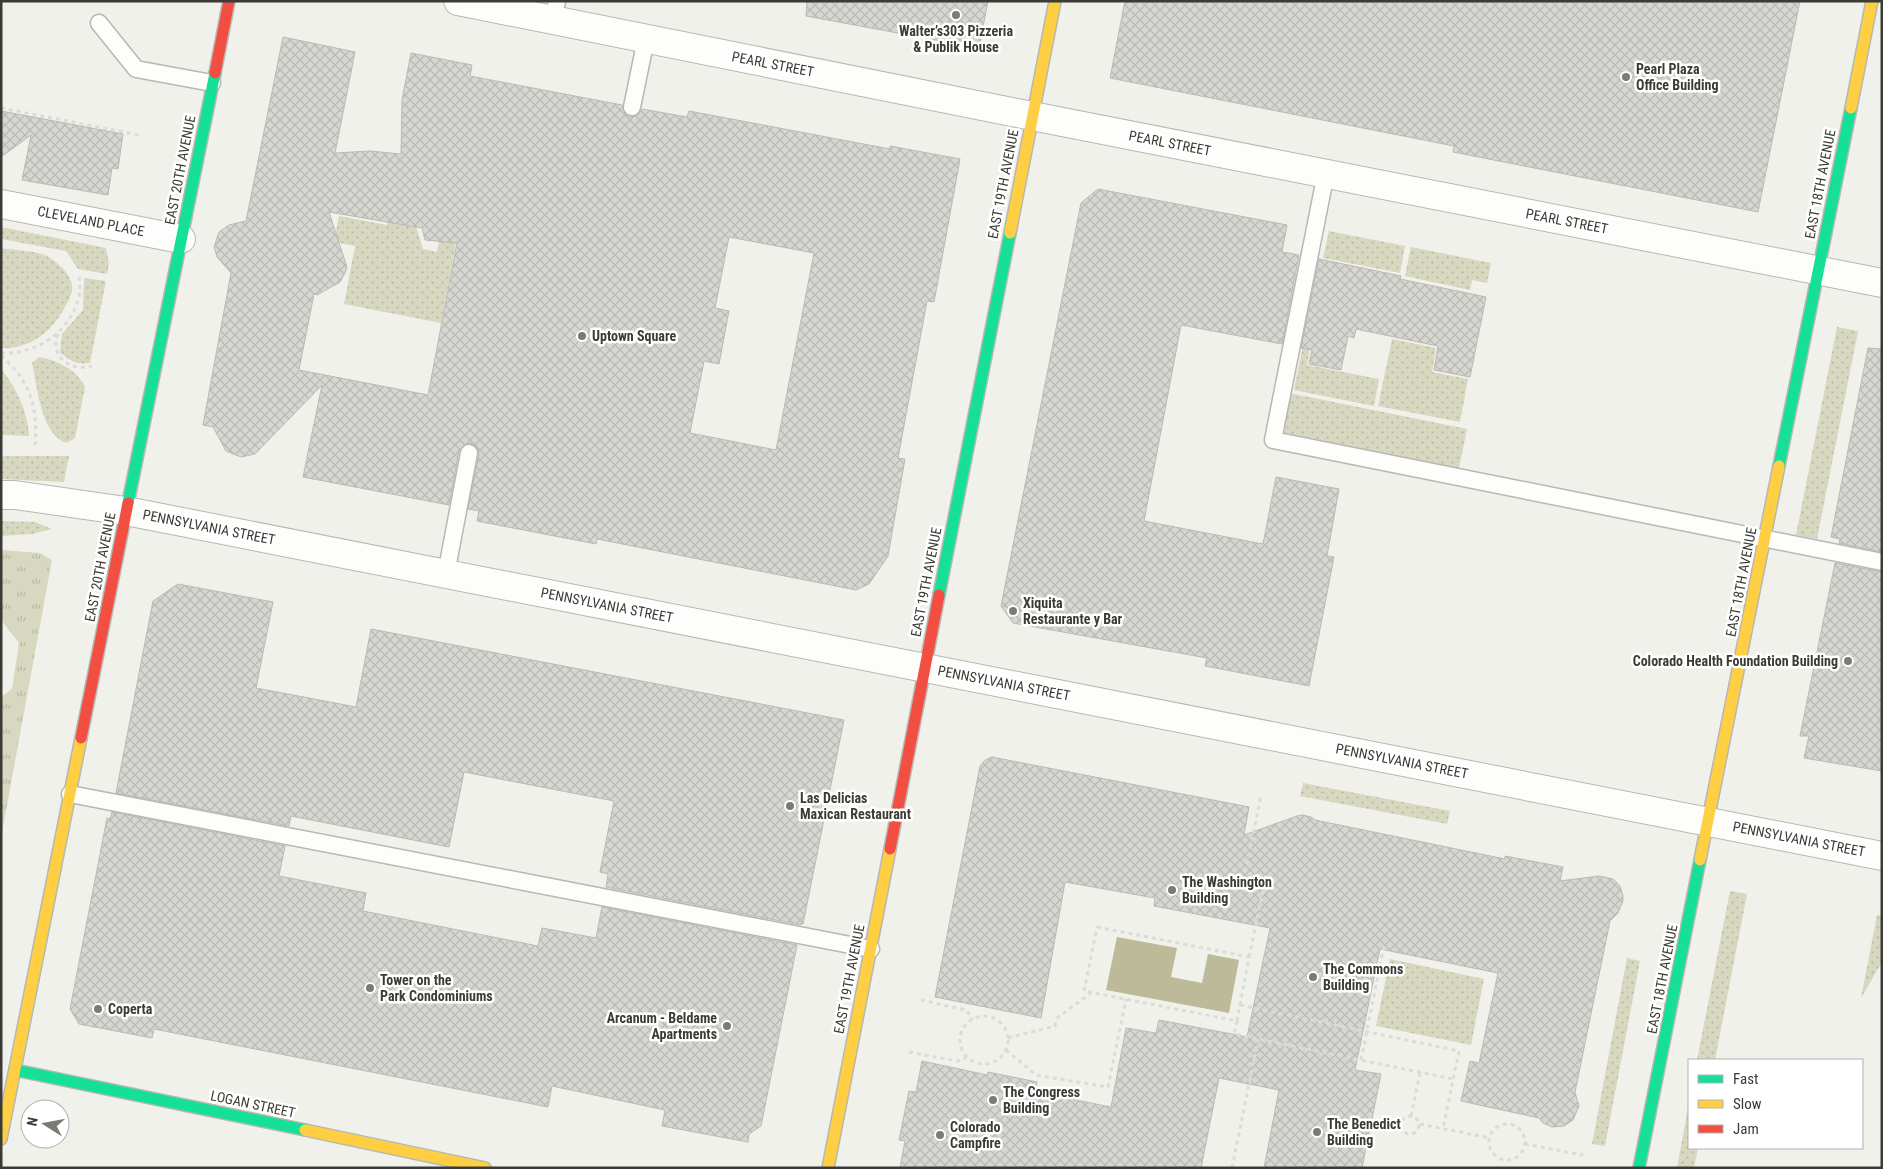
<svg xmlns="http://www.w3.org/2000/svg" width="1883" height="1169" font-family="'Roboto Condensed',sans-serif">
<style>
.grass{fill:url(#grass-dots)}
.park{fill:url(#park-tufts)}
.water{fill:#bcba99}
.building{fill:url(#building-cross-hatch);stroke:#b9b9b5;fill-rule:evenodd}
.lines{fill:none;stroke-linecap:round;stroke-linejoin:round}
.lane-casing{stroke:#b7b7b3;stroke-width:19}
.street-casing{stroke:#b7b7b3;stroke-width:30}
.fast-casing{stroke:#b7b7b3;stroke-width:14}
.slow-casing{stroke:#b7b7b3;stroke-width:14}
.jam-casing{stroke:#b7b7b3;stroke-width:14}
.path{stroke:#dbdbd8;stroke-width:3;stroke-dasharray:4 4;stroke-linecap:butt}
.lane{stroke:#fdfdfc;stroke-width:16}
.street{stroke:#fdfdfc;stroke-width:28}
.fast{stroke:#16e098;stroke-width:11}
.slow{stroke:#ffcf43;stroke-width:11}
.jam{stroke:#f24e42;stroke-width:11}
.poi-dot{fill:#7b7b75;stroke:#fff;stroke-width:2}
.labels{text-anchor:middle;dominant-baseline:central;stroke-width:5;stroke-linejoin:round;paint-order:stroke}
.poi-label{font-size:14px;font-weight:bold;fill:#3b3b36;stroke:#fff;text-anchor:start}
.street-label{font-size:14px;fill:#3b3b36;stroke:#fff}
</style>
<defs>
<pattern id="grass-dots" width="8" height="8" patternUnits="userSpaceOnUse" patternTransform="scale(1.25)"><rect width="8" height="8" fill="#d8d7c0"/><path d="M2 2h.1M6 6h.1" fill="none" stroke="#bab9a6" stroke-width="1.8" stroke-linecap="round"/></pattern>
<pattern id="park-tufts" width="24" height="20" patternUnits="userSpaceOnUse" patternTransform="scale(1.25)"><rect width="24" height="20" fill="#d8d7c0"/><path d="M3 7l-1-3M5 7V3M7 7l1-3M15 17l-1-3M17 17v-4M19 17l1-3" fill="none" stroke="#bab9a6"/></pattern>
<pattern id="building-cross-hatch" width="8" height="8" patternUnits="userSpaceOnUse" patternTransform="scale(1.25)"><rect width="8" height="8" fill="#d7d7d2"/><path d="M0 0l8 8M0 8l8-8" fill="none" stroke="#b9b9b5"/></pattern>
</defs>
<rect width="100%" height="100%" fill="#f1f1eb"/>
<!-- grass -->
<g class="grass">
<path d="M390 207 411 211 423 249 437 252 445 213 461 216 441 323 344 304 355 246 334 242 339 216 387 225Z"/>
<path d="M1 227 106 248 109 264 107 274 78 269 66 251 1 239Z"/>
<path d="M1329 231 1405 246 1400 273 1323 258Z"/>
<path d="M1411 247 1491 263 1487 283 1472 280 1470 290 1405 276Z"/>
<path d="M1 248C13 250 37 251 47 256 56 261 71 274 72 285 73 290 70 299 67 303 55 329 31 350 1 348Z"/>
<path d="M84 278 106 281 90 363C76 365 70 361 60 352L62 334 83 310Z"/>
<path d="M1837 327 1858 331 1817 539 1796 535Z"/>
<path d="M1305 335 1312 336 1307 365 1379 379 1374 406 1294 390Z"/>
<path d="M1392 339 1436 348 1432 372 1468 379 1460 422 1378 406Z"/>
<path d="M39 357C57 360 77 370 85 387L75 438 67 443C41 436 37 385 32 363Z"/>
<path d="M1 369C16 387 28 412 29 436L1 435Z"/>
<path d="M1289 393 1467 429 1459 468 1281 432Z"/>
<path d="M1 456H69L64 482 1 479Z"/>
<path d="M1 521 35 522 52 529 32 534 1 536Z"/>
<path d="M1303 783 1450 811 1447 824 1300 796Z"/>
<path d="M1730 891 1747 894 1715 1060H1697Z"/>
<path d="M1877 915 1882 916V962L1861 998Z"/>
<path d="M1627 958 1640 961 1605 1146 1592 1144Z"/>
<path d="M1390 959 1484 979 1471 1045 1376 1026Z"/>
<path d="M1689 1102V1148H1698L1694 1168H1677Z"/>
</g>
<!-- park -->
<path class="park" d="M1 550 40 553 52 560 1 838V697L12 689 19 643 1 620Z"/>
<!-- water -->
<path class="water" d="M1117 937 1177 948 1171 977 1202 983 1208 954 1239 960 1229 1013 1106 990Z"/>
<!-- building -->
<g class="building">
<path d="M807 1H988L979 48 806 16Z"/>
<path d="M1125 1H1800L1758 212 1453 152 1454 146 1110 78Z"/>
<path d="M283 37 355 52 335 153 370 151 401 154 402 100 411 53 472 65 470 76 622 105 625 114 630 117 639 114 642 109 687 117 689 111 890 149V146L960 159 934 302 927 301 898 458 905 459 888 556 869 584 856 590 597 539 596 544 477 521 479 511 468 509 479 454 478 449 471 443 465 444 459 451 449 505 303 477 322 385 255 454 241 457 226 451 213 427 203 425 231 273 217 257 214 247 219 232 229 225 246 221ZM329 212 422 228 425 240 457 243 428 395 299 370 314 294 317 295 340 282 345 273 347 267ZM729 237 814 253 776 450 690 433 704 361 719 364 729 311 715 308Z"/>
<path d="M1 111 123 134 118 169 112 168 108 195 22 180 31 135 1 157Z"/>
<path d="M1098 189 1287 225 1282 252 1299 255 1282 344 1181 325 1144 521 1263 544 1276 477 1339 489 1327 556 1334 557 1309 686 1205 666 1207 658 1013 623 1001 606 1081 203Z"/>
<path d="M1319 259 1401 276 1400 279 1486 297 1470 377 1434 370 1438 346 1356 329 1354 338 1348 336 1341 370 1309 364 1312 350 1301 348Z"/>
<path d="M1868 348 1882 349V552L1839 543 1840 539 1831 537Z"/>
<path d="M1835 563 1882 572V771L1804 758 1809 736H1800Z"/>
<path d="M178 584 273 602 256 688 356 707 371 629 844 720 803 924 801 923V925L606 887 608 874 600 872 614 801 464 772 449 847 291 816 289 826 116 793 153 601Z"/>
<path d="M992 757 1249 807 1244 835 1297 816 1303 815 1311 817 1315 820 1505 859V856L1563 867 1560 881 1599 876 1613 879 1620 886 1623 896V901L1618 913 1610 921 1575 1092 1579 1106 1573 1120 1564 1126 1552 1127 1543 1123 1539 1118 1461 1101 1470 1061 1479 1063 1498 973 1380 949 1355 1070 1381 1074 1362 1168H1264L1279 1090 1219 1078 1201 1168H900L905 1141 899 1140 909 1091 916 1092 922 1061 987 1075 988 1072 1037 1082 1035 1092 1111 1107 1126 1028 1156 1033 1159 1020 1247 1037 1270 928 1154 906 1155 898 1065 882 1041 1018 935 997 980 766 985 760Z"/>
<path d="M112 812 285 846 279 876 366 893 363 911 538 946 542 928 596 938 602 907 797 945 761 1126 749 1134 748 1142 662 1126 665 1110 552 1086 548 1107 154 1029 152 1038 79 1024 70 1009 107 818 110 819Z"/>
</g>
<g class="lines">
<!-- lane casing -->
<g class="lane-casing">
<g id="lane">
<path d="M553 20 557 1"/>
<path d="M99 23 136 69 212 83"/>
<path d="M632 107 646 39"/>
<path d="M1326 173 1273 440 1882 562"/>
<path d="M446 574 469 453"/>
<path d="M70 794 871 949"/>
</g>
</g>
<!-- street casing -->
<g class="street-casing">
<g id="street">
<path d="M458 1 1032 116 1882 283"/>
<path d="M1 204 181 239"/>
<path d="M1 495H15L126 511 1882 856"/>
</g>
</g>
<!-- fast casing -->
<g class="fast-casing">
<g id="fast">
<path d="M1779 466 1851 108"/>
<path d="M128 503 215 73"/>
<path d="M939 595 1010 233"/>
<path d="M15 1070 305 1130"/>
<path d="M1639 1168 1700 860"/>
</g>
</g>
<!-- slow casing -->
<g class="slow-casing">
<g id="slow">
<path d="M1851 108 1872 1"/>
<path d="M1010 233 1055 1"/>
<path d="M1700 860 1779 466"/>
<path d="M305 1130 485 1168"/>
<path d="M1 1139 81 738"/>
<path d="M828 1168 890 849"/>
</g>
</g>
<!-- jam casing -->
<g class="jam-casing">
<g id="jam">
<path d="M215 73 229 1"/>
<path d="M81 738 128 503"/>
<path d="M890 849 939 595"/>
</g>
</g>
<!-- path -->
<g class="path">
<path d="M1 108 139 135"/>
<path d="M58 334C49 357 71 372 92 366"/>
<path d="M1 353C38 355 73 330 80 292 80 286 79 279 79 273"/>
<path d="M1 356C32 382 38 409 35 447"/>
<path d="M1097 927 1249 957 1237 1021 1084 991Z"/>
<path d="M1249 957 1266 877 1245 873 1261 796"/>
<path d="M921 1000 966 1010 973 1019"/>
<path d="M1240 1005 1459 1051 1443 1129"/>
<circle cx="984" cy="1040" r="24"/>
<path d="M1237 1021 1234 1034 1453 1079"/>
<path d="M1008 1038 1055 1026 1057 1018 1091 993"/>
<path d="M1006 1050 1036 1075 1108 1087 1126 999"/>
<path d="M909 1052 957 1061 966 1058"/>
<path d="M1361 1060 1384 946"/>
<path d="M1411 1116 1420 1073"/>
<circle cx="1410" cy="1125" r="9"/>
<path d="M1420 1124 1490 1138"/>
<circle cx="1507" cy="1142" r="18"/>
<path d="M1525 1144 1583 1155"/>
<path d="M1232 1168 1258 1039"/>
</g>
<!-- lane -->
<use href="#lane" class="lane"/>
<!-- street -->
<use href="#street" class="street"/>
<!-- fast -->
<use href="#fast" class="fast"/>
<!-- slow -->
<use href="#slow" class="slow"/>
<!-- jam -->
<use href="#jam" class="jam"/>
</g>
<!-- markers -->
<g class="poi-dot">
<circle cx="956" cy="15" r="5"/>
<circle cx="1626" cy="77" r="5"/>
<circle cx="582" cy="336" r="5"/>
<circle cx="1013" cy="611" r="5"/>
<circle cx="1848" cy="661" r="5"/>
<circle cx="790" cy="806" r="5"/>
<circle cx="1172" cy="890" r="5"/>
<circle cx="1313" cy="977" r="5"/>
<circle cx="370" cy="988" r="5"/>
<circle cx="98" cy="1009" r="5"/>
<circle cx="727" cy="1026" r="5"/>
<circle cx="993" cy="1100" r="5"/>
<circle cx="1317" cy="1132" r="5"/>
<circle cx="940" cy="1135" r="5"/>
</g>
<g class="labels">
<!-- poi labels -->
<g class="poi-label">
<text x="956" y="31" text-anchor="middle">Walter’s303 Pizzeria<tspan x="956" dy="16">&amp; Publik House</tspan></text>
<text x="1636" y="69">Pearl Plaza<tspan x="1636" dy="16">Office Building</tspan></text>
<text x="592" y="336">Uptown Square</text>
<text x="1023" y="603">Xiquita<tspan x="1023" dy="16">Restaurante y Bar</tspan></text>
<text x="1838" y="661" text-anchor="end">Colorado Health Foundation Building</text>
<text x="800" y="798">Las Delicias<tspan x="800" dy="16">Maxican Restaurant</tspan></text>
<text x="1182" y="882">The Washington<tspan x="1182" dy="16">Building</tspan></text>
<text x="1323" y="969">The Commons<tspan x="1323" dy="16">Building</tspan></text>
<text x="380" y="980">Tower on the<tspan x="380" dy="16">Park Condominiums</tspan></text>
<text x="108" y="1009">Coperta</text>
<text x="717" y="1018" text-anchor="end">Arcanum - Beldame<tspan x="717" dy="16">Apartments</tspan></text>
<text x="1003" y="1092">The Congress<tspan x="1003" dy="16">Building</tspan></text>
<text x="1327" y="1124">The Benedict<tspan x="1327" dy="16">Building</tspan></text>
<text x="950" y="1127">Colorado<tspan x="950" dy="16">Campfire</tspan></text>
</g>
<!-- street labels -->
<g class="street-label">
<text transform="translate(773 64) rotate(11)">PEARL STREET</text>
<text transform="translate(1170 143) rotate(11)">PEARL STREET</text>
<text transform="translate(180 170) rotate(-79)">EAST 20TH AVENUE</text>
<text transform="translate(1003 184) rotate(-79)">EAST 19TH AVENUE</text>
<text transform="translate(1820 184) rotate(-79)">EAST 18TH AVENUE</text>
<text transform="translate(91 221) rotate(11)">CLEVELAND PLACE</text>
<text transform="translate(1567 221) rotate(11)">PEARL STREET</text>
<text transform="translate(209 527) rotate(11)">PENNSYLVANIA STREET</text>
<text transform="translate(100 567) rotate(-79)">EAST 20TH AVENUE</text>
<text transform="translate(926 582) rotate(-79)">EAST 19TH AVENUE</text>
<text transform="translate(1741 582) rotate(-79)">EAST 18TH AVENUE</text>
<text transform="translate(607 605) rotate(11)">PENNSYLVANIA STREET</text>
<text transform="translate(1004 683) rotate(11)">PENNSYLVANIA STREET</text>
<text transform="translate(1402 761) rotate(11)">PENNSYLVANIA STREET</text>
<text transform="translate(1799 839) rotate(11)">PENNSYLVANIA STREET</text>
<text transform="translate(849 979) rotate(-79)">EAST 19TH AVENUE</text>
<text transform="translate(1662 979) rotate(-79)">EAST 18TH AVENUE</text>
<text transform="translate(253 1104) rotate(12)">LOGAN STREET</text>
</g>
</g>
<!-- border -->
<rect width="1883" height="1169" fill="none" stroke="#3b3b36" stroke-width="5"/>
<!-- legend -->
<rect x="1688" y="1059" width="175" height="90" fill="#ffffff" stroke="#b1b1af"/>
<rect x="1698" y="1075" width="25" height="8" fill="#16e098" stroke="#b1b1af"/>
<text x="1733" y="1084" font-size="15" fill="#3b3b36">Fast</text>
<rect x="1698" y="1100" width="25" height="8" fill="#ffcf43" stroke="#b1b1af"/>
<text x="1733" y="1109" font-size="15" fill="#3b3b36">Slow</text>
<rect x="1698" y="1125" width="25" height="8" fill="#f24e42" stroke="#b1b1af"/>
<text x="1733" y="1134" font-size="15" fill="#3b3b36">Jam</text>
<!-- north arrow -->
<g transform="translate(45 1124) rotate(281)"><circle r="24" fill="#ffffff" stroke="#b1b1af"/>
<path d="M0-4L9 19L0 12L-9 19Z" fill="#7b7b75"/>
<text y="-8" font-size="14" font-weight="bold" text-anchor="middle" fill="#3b3b36">N</text>
</g>
</svg>
